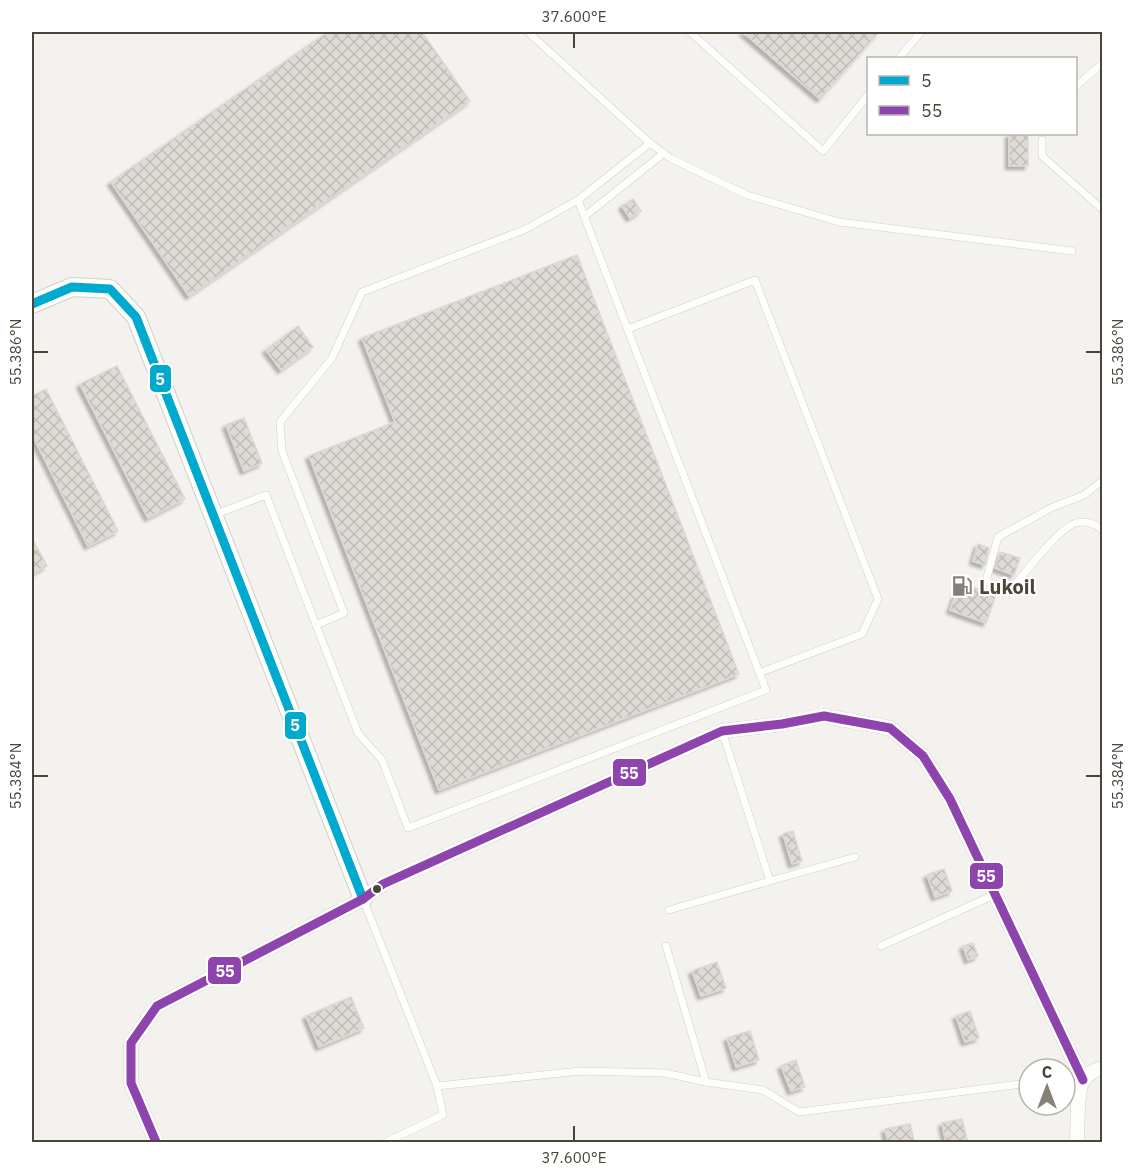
<svg xmlns="http://www.w3.org/2000/svg" width="1134" height="1174" font-family="'IBM Plex Sans',sans-serif">
<style>
.building{fill:url(#building-cross-hatch);stroke:#dcd9d4;stroke-width:1.5;filter:url(#shadow)}
.lines{fill:none;stroke-linecap:round;stroke-linejoin:round}
.service-casing{stroke:#d2d0cb;stroke-width:8}
.minor-casing{stroke:#d2d0cb;stroke-width:15}
.tertiary-casing{stroke:#d2d0cb;stroke-width:20}
.service{stroke:#fdfdfc;stroke-width:7}
.minor{stroke:#fdfdfc;stroke-width:14}
.tertiary{stroke:#fdfdfc;stroke-width:18}
.bus-1-casing{stroke:#fff;stroke-width:14}
.bus-2-casing{stroke:#fff;stroke-width:14}
.bus-1{stroke:#00a9ce;stroke-width:9}
.bus-2{stroke:#8e44ad;stroke-width:9}
.ticks{fill:none;stroke:#4b4439;stroke-width:2}
.bus-dot{fill:#4b4439;stroke:#fff;stroke-width:2}
.labels{text-anchor:middle;dominant-baseline:central;stroke-width:4.5;stroke-linejoin:round;paint-order:stroke}
.poi-label{font-size:20px;font-weight:bold;fill:#4b4439;stroke:#fff;text-anchor:start}
.line-badge{stroke:#fff;stroke-width:2}
.badge-label{font-size:16px;text-anchor:middle;font-weight:bold;fill:#fff}
.neatline{fill:none;stroke:#4b4439;stroke-width:2}
.ticks-label{font-size:15px;text-anchor:middle;fill:#4b4439}
</style>
<defs>
<pattern id="building-cross-hatch" width="8" height="8" patternUnits="userSpaceOnUse" patternTransform="scale(1.5)"><rect width="8" height="8" fill="#dedbd6"/><path d="M0 0l8 8M0 8l8-8" fill="none" stroke="#c0bdb8"/></pattern>
<filter id="shadow"><feDropShadow dx="-3.5" dy="3.5" stdDeviation="1.5" flood-color="#0004"/></filter>
</defs>
<rect width="100%" height="100%" fill="#f4f2ee"/>
<!-- building -->
<g class="building">
<path d="M328 32H422L470 101 189 296 111 182Z"/>
<path d="M743 32H879L820 99Z"/>
<rect x="1009" y="134" width="19" height="32"/>
<path d="M633 199 641 211 630 218 622 206Z"/>
<path d="M577 255 739 674 439 790 309 456 395 422 362 338Z"/>
<path d="M298 326 313 347 281 370 266 350Z"/>
<path d="M117 366 185 499 148 518 80 384Z"/>
<path d="M46 389 118 531 88 546 32 434V396Z"/>
<path d="M244 418 262 463 244 471 226 425Z"/>
<path d="M32 538 47 566 32 574Z"/>
<path d="M978 544 989 548 985 565 973 561Z"/>
<path d="M1000 552 1020 558 1014 575 995 568Z"/>
<path d="M960 583 996 595 986 623 950 610Z"/>
<path d="M793 831 802 861 792 864 783 834Z"/>
<path d="M944 869 952 891 935 897 927 875Z"/>
<path d="M973 943 978 956 968 960 963 946Z"/>
<path d="M717 962 726 988 701 996 692 971Z"/>
<path d="M351 997 364 1028 319 1047 306 1016Z"/>
<path d="M970 1011 979 1038 965 1042 956 1016Z"/>
<path d="M750 1031 759 1060 736 1067 727 1038Z"/>
<path d="M796 1060 805 1087 791 1091 781 1066Z"/>
<path d="M962 1119 968 1143H946L942 1123Z"/>
<path d="M910 1124 914 1140 888 1143 885 1129Z"/>
</g>
<g class="lines">
<!-- service casing -->
<g class="service-casing">
<g id="service">
<path d="M528 32 650 143 670 158 747 195 839 222 1072 251"/>
<path d="M690 32 823 151 868 95"/>
<path d="M899 58 921 32"/>
<path d="M1076 86 1102 64"/>
<path d="M1042 140V156L1102 209"/>
<path d="M585 216 664 153"/>
<path d="M628 329 755 280 878 599 862 634 759 673"/>
<path d="M1102 481 1084 495 1053 507 998 537 986 581 1010 590C1024 575 1058 528 1076 523 1085 520 1096 524 1102 530"/>
<path d="M214 515 266 495 316 625 344 613 282 451 280 422 332 358 362 292 526 229 578 200 650 143"/>
<path d="M316 625 358 733 382 760 408 828 766 690 578 200"/>
<path d="M722 731 770 881 855 857"/>
<path d="M363 899 437 1086 443 1115 386 1142"/>
<path d="M669 910 770 881"/>
<path d="M666 946 706 1082"/>
<path d="M881 946 996 894"/>
<path d="M1065 1081 1083 1080"/>
<path d="M437 1086 581 1071 665 1073 706 1082 763 1090 799 1112 1029 1083"/>
</g>
</g>
<!-- minor casing -->
<g class="minor-casing">
<g id="minor">
<path d="M156 1142 131 1083V1043L157 1006 363 899 383 884 722 731 782 724 824 716 890 728 923 756 950 799 1083 1080"/>
<path d="M1077 1142C1078 1127 1076 1093 1083 1081 1087 1074 1095 1070 1102 1068"/>
</g>
</g>
<!-- tertiary casing -->
<g class="tertiary-casing">
<path id="tertiary" d="M32 304 72 287 110 289 136 317 363 899"/>
</g>
<!-- service -->
<use href="#service" class="service"/>
<!-- minor -->
<use href="#minor" class="minor"/>
<!-- tertiary -->
<use href="#tertiary" class="tertiary"/>
<!-- bus-1 casing -->
<g class="bus-1-casing">
<path id="bus-1" d="M32 304 72 287 110 289 136 317 363 899"/>
</g>
<!-- bus-2 casing -->
<g class="bus-2-casing">
<path id="bus-2" d="M156 1142 131 1083V1043L157 1006 363 899 383 884 722 731 782 724 824 716 890 728 923 756 950 799 1083 1080"/>
</g>
<!-- bus-1 -->
<use href="#bus-1" class="bus-1"/>
<!-- bus-2 -->
<use href="#bus-2" class="bus-2"/>
</g>
<!-- ticks -->
<path class="ticks" d="M574 33V48M33 352H48M1086 352H1101M33 776H48M1086 776H1101M574 1126V1141"/>
<!-- icons -->
<defs>
<g id="fuel-bare" transform="scale(1.62)"><path d="M-5.5-6h7V0h2V4h1.3V-2.5L3-4.5l.8-.8L6-3V5H2.5V1h-1V6h-7ZM-4.2-4.7v3.2H.2V-4.7Z" fill="#868178" stroke="#fff" stroke-width="2.5" paint-order="stroke"/></g>
</defs>
<g fill-rule="evenodd">
<use href="#fuel-bare" x="962" y="586"/>
</g>
<!-- markers -->
<circle class="bus-dot" cx="377" cy="889" r="5"/>
<g class="labels">
<!-- poi labels -->
<g class="poi-label">
<text x="979" y="586">Lukoil</text>
</g>
</g>
<g class="line-badge">
<rect x="149" y="364" width="23" height="29" rx="6" fill="#00a9ce"/>
<rect x="284" y="711" width="23" height="29" rx="6" fill="#00a9ce"/>
<rect x="612" y="758" width="35" height="29" rx="6" fill="#8e44ad"/>
<rect x="969" y="862" width="35" height="28" rx="6" fill="#8e44ad"/>
<rect x="207" y="956" width="35" height="29" rx="6" fill="#8e44ad"/>
</g>
<g class="badge-label">
<text x="160" y="385">5</text>
<text x="295" y="731">5</text>
<text x="629" y="779">55</text>
<text x="986" y="882">55</text>
<text x="225" y="977">55</text>
</g>
<!-- border -->
<rect width="1134" height="1174" fill="none" stroke="#ffffff" stroke-width="66"/>
<!-- legend -->
<rect x="867" y="57" width="210" height="78" fill="#ffffff" stroke="#b7b4b0" stroke-width="1.5"/>
<rect x="879" y="76" width="30" height="9" fill="#00a9ce" stroke="#b7b4b0" stroke-width="1.5"/>
<text x="921" y="87" font-size="18" fill="#4b4439">5</text>
<rect x="879" y="106" width="30" height="9" fill="#8e44ad" stroke="#b7b4b0" stroke-width="1.5"/>
<text x="921" y="117" font-size="18" fill="#4b4439">55</text>
<!-- north arrow -->
<g transform="translate(1047 1087)"><circle r="28" fill="#ffffff" stroke="#b7b4b0" stroke-width="1.5"/>
<path d="M0-4.5L10 22L0 15L-10 22Z" fill="#868178"/>
<text y="-9" font-size="16" font-weight="bold" text-anchor="middle" fill="#4b4439">С</text>
</g>
<rect x="33" y="33" width="1068" height="1108" class="neatline"/>
<g class="ticks-label">
<text x="574" y="22">37.600°E</text>
<text transform="translate(16 352) rotate(-90)" y="5">55.386°N</text>
<text transform="translate(1118 352) rotate(-90)" y="5">55.386°N</text>
<text transform="translate(16 776) rotate(-90)" y="5">55.384°N</text>
<text transform="translate(1118 776) rotate(-90)" y="5">55.384°N</text>
<text x="574" y="1163">37.600°E</text>
</g>
</svg>
